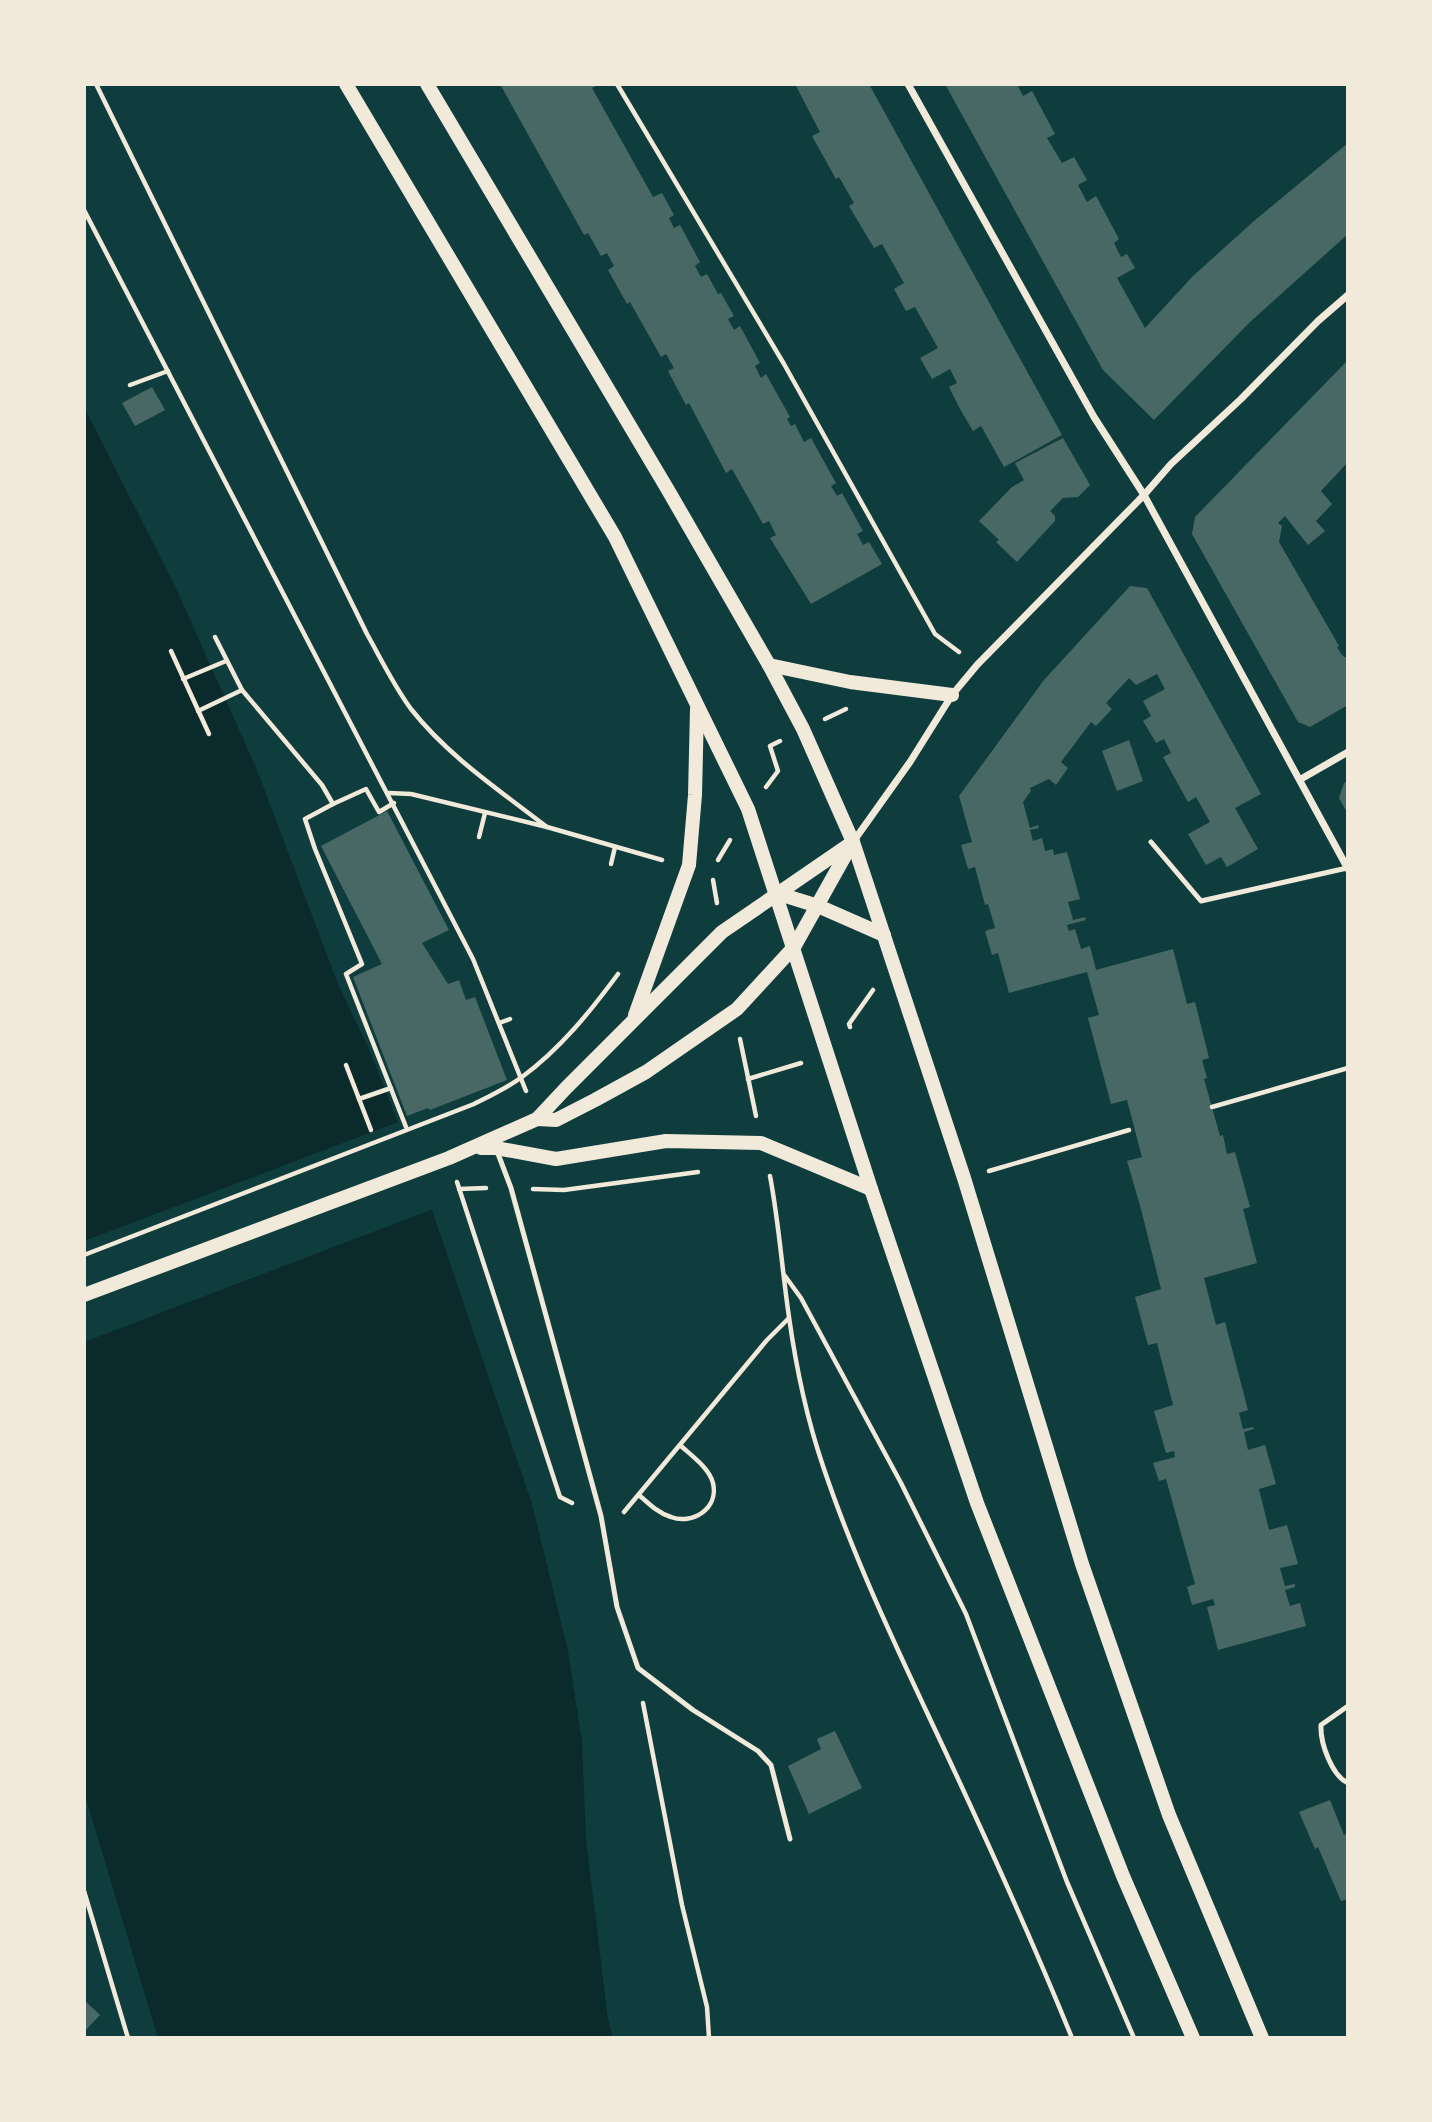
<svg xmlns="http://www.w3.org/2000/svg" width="1432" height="2122" font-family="'IBM Plex Sans',sans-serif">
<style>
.water{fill:#0a2a2b}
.pier{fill:#0f3d3e}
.building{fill:#486865}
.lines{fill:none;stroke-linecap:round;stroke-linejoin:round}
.path{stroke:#f1e9da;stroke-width:4.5}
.service{stroke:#f1e9da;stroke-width:5}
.minor{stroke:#f1e9da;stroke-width:7}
.secondary{stroke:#f1e9da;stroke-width:14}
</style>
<rect width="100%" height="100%" fill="#0f3d3e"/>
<!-- water -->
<path class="water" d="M84 407 176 588 257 770 338 984 368 1047 424 1187 532 1504 568 1651 582 1742 586 1840 608 2019 613 2038H158L84 1792Z"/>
<!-- pier -->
<path class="pier" d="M401 1121 436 1208 84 1342V1241Z"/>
<!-- building -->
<g class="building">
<path d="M500 84H599L592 88 653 197 662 193 674 215 669 218 674 228 680 225 700 262 695 266 701 277 707 274 718 294 721 293 734 316 728 319 734 330 740 326 760 363 755 366 761 378 766 374 790 417 787 419 791 426 795 424 804 442 811 438 836 483 831 486 837 496 842 493 863 531 857 534 863 545 869 542 882 564 811 604 770 538 776 535 769 521 763 524 732 469 726 473 689 403 686 405 668 371 674 368 666 354 661 357 630 302 627 304 608 270 614 266 607 253 601 256 588 233 584 235Z"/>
<path d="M795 84H869L1062 435 1004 467 981 426 973 431 960 409 949 387 957 383 950 369 932 379 920 358 938 348 915 307 906 311 894 289 904 283 882 244 874 248 849 206 854 203 839 177 836 179 812 136 820 132Z"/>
<path d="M945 84H1017L1023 96 1032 91 1055 134 1047 138 1062 163 1074 157 1087 180 1078 185 1087 202 1096 196 1119 239 1114 243 1121 257 1127 254 1135 268 1117 278 1145 328 1193 276 1254 221 1348 143V234L1250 322 1154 420 1103 370Z"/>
<path d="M1348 360V462L1321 491 1332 504 1316 521 1325 531 1308 545 1285 516 1278 523 1282 526 1279 542 1327 625 1339 646 1337 647 1342 655 1348 659V705L1310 727 1298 722 1192 534 1195 517Z"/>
<path d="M152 387 165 410 135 426 122 403Z"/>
<path d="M1063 438 1090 485 1078 497 1063 498 1050 511 1055 516V521L1017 562 996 542 999 540 979 521 1012 487 1024 480 1015 463Z"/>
<path d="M1130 586 1147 588 1261 794 1235 808 1258 849 1227 867 1221 857 1206 865 1188 834 1210 822 1196 797 1188 802 1163 757 1171 753 1164 739 1156 743 1143 721 1151 716 1143 701 1165 689 1157 674 1136 685 1129 678 1106 703 1112 709 1096 726 1091 722 1061 762 1068 768 1056 785 1049 779 1030 788 1031 791 1023 802 1030 828 1038 825 1039 828 1030 830 1033 841 1042 838 1045 851 1053 849 1054 855 1067 852 1080 899 1068 902 1073 920 1085 917 1086 920 1067 925 1069 931 1075 929 1081 949 1090 946 1096 970 1173 949 1187 1004 1195 1002 1209 1058 1202 1060 1207 1078 1204 1079 1220 1136 1223 1135 1227 1154 1235 1152 1250 1207 1243 1209 1257 1263 1204 1278 1216 1325 1225 1322 1248 1410 1239 1413 1243 1429 1253 1427 1254 1429 1244 1432 1248 1450 1265 1445 1276 1484 1259 1489 1269 1530 1287 1525 1298 1564 1280 1568 1285 1586 1295 1584V1587L1285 1590 1290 1606 1300 1603 1306 1626 1218 1650 1207 1607 1215 1605 1213 1599 1192 1605 1187 1587 1195 1584 1166 1479 1159 1481 1153 1463 1175 1457 1174 1451 1166 1453 1154 1411 1173 1405 1157 1343 1148 1345 1135 1297 1161 1289 1141 1209 1127 1161 1142 1157 1127 1100 1111 1104 1088 1018 1099 1015 1087 972 1009 993 998 953 992 955 985 931 995 928 988 904 985 905 975 867 968 869 961 845 972 842 959 796 1044 680Z"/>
<path d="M1129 740 1143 781 1117 791 1102 751Z"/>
<path d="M1348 781V814L1339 798 1344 783Z"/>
<path d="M387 811 449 930 422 943 448 984 459 980 466 1000 475 997 507 1080 430 1110 428 1108 407 1116 353 977 382 964 321 846Z"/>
<path d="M835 1731 862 1788 809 1814 788 1766 821 1749 817 1739Z"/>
<path d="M1330 1800 1344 1835 1348 1833V1899L1341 1901 1318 1847 1315 1849 1299 1812Z"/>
<path d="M84 2000 100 2015 84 2032Z"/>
</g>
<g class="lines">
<!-- path -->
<g class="path">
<path d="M96 84 367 634C381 659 394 686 411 709 448 756 499 790 547 827"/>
<path d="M617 84 784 364 935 634 959 652"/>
<path d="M84 210 473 959 526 1091"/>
<path d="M130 385 168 371"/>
<path d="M215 637 242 690 322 785 333 804 305 819 315 849 362 964 346 974 406 1127"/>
<path d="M171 651 209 734"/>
<path d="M183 679 226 661"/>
<path d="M198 711 242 690"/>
<path d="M825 719 846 709"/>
<path d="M766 787 778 771 770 746 780 741"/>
<path d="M389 793 411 794 547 827 662 860"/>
<path d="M333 804 366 789 379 812 394 803"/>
<path d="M479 837 485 813"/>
<path d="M718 860 730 840"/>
<path d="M611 864 615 847"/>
<path d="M713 880 717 903"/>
<path d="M499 1023 510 1019"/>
<path d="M850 1027 849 1024 873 990"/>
<path d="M740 1039 756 1116"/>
<path d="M346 1065 371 1130"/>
<path d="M748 1079 801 1063"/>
<path d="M359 1099 391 1088"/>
<path d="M1212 1107 1348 1068"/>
<path d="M989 1171 1129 1130"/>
<path d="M770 1176C779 1223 782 1270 789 1317 796 1367 807 1419 823 1466 856 1565 902 1659 946 1753 990 1847 1033 1942 1072 2038"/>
<path d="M457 1182 560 1497 572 1503"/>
<path d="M459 1189 486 1188"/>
<path d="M533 1189 564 1190 698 1172"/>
<path d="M84 1255 474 1104C490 1096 507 1088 522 1077 560 1049 590 1012 618 974"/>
<path d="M785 1276 801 1298 901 1483 966 1614 1067 1882 1134 2038"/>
<path d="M639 1495C648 1503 658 1513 671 1517 692 1525 719 1509 713 1483 709 1468 692 1456 681 1446"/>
<path d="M624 1512 767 1340 788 1319"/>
<path d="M643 1703 682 1905 707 2007 709 2038"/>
<path d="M84 1891 128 2038"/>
</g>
<!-- service -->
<g class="service">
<path d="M1151 842 1201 901 1347 868"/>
<path d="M497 1151 511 1188 601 1516 617 1607 638 1668 693 1710 758 1751 771 1765 790 1839"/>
<path d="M1348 1706 1321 1725C1320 1743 1332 1776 1348 1783"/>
</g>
<!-- minor -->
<g class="minor">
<path d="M908 84 1094 417 1144 495 1348 869"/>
<path d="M1301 779 1348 752"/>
<path d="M853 842 910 762 952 695 977 665 1144 495 1171 464 1241 399 1318 321 1348 295"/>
</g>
<!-- secondary -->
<g class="secondary">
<path d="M346 84 615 537 748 809 871 1189 977 1503 1123 1876 1193 2038"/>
<path d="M427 84 668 490 769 665 803 729 853 842 964 1178 1082 1564 1169 1815 1262 2038"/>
<path d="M769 665 850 682 952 695"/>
<path d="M776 893 818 906 884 935"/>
<path d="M635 1015 689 865 695 795 697 709"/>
<path d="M537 1119 556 1120 595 1100 646 1072 737 1009 794 947 851 845"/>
<path d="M481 1148H496L556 1159 666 1141 761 1143 871 1189"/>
<path d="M84 1295 449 1158 537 1119 566 1088 722 932 853 842"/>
</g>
</g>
<!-- border -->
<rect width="1432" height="2122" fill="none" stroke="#f1e9da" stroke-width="172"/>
</svg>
